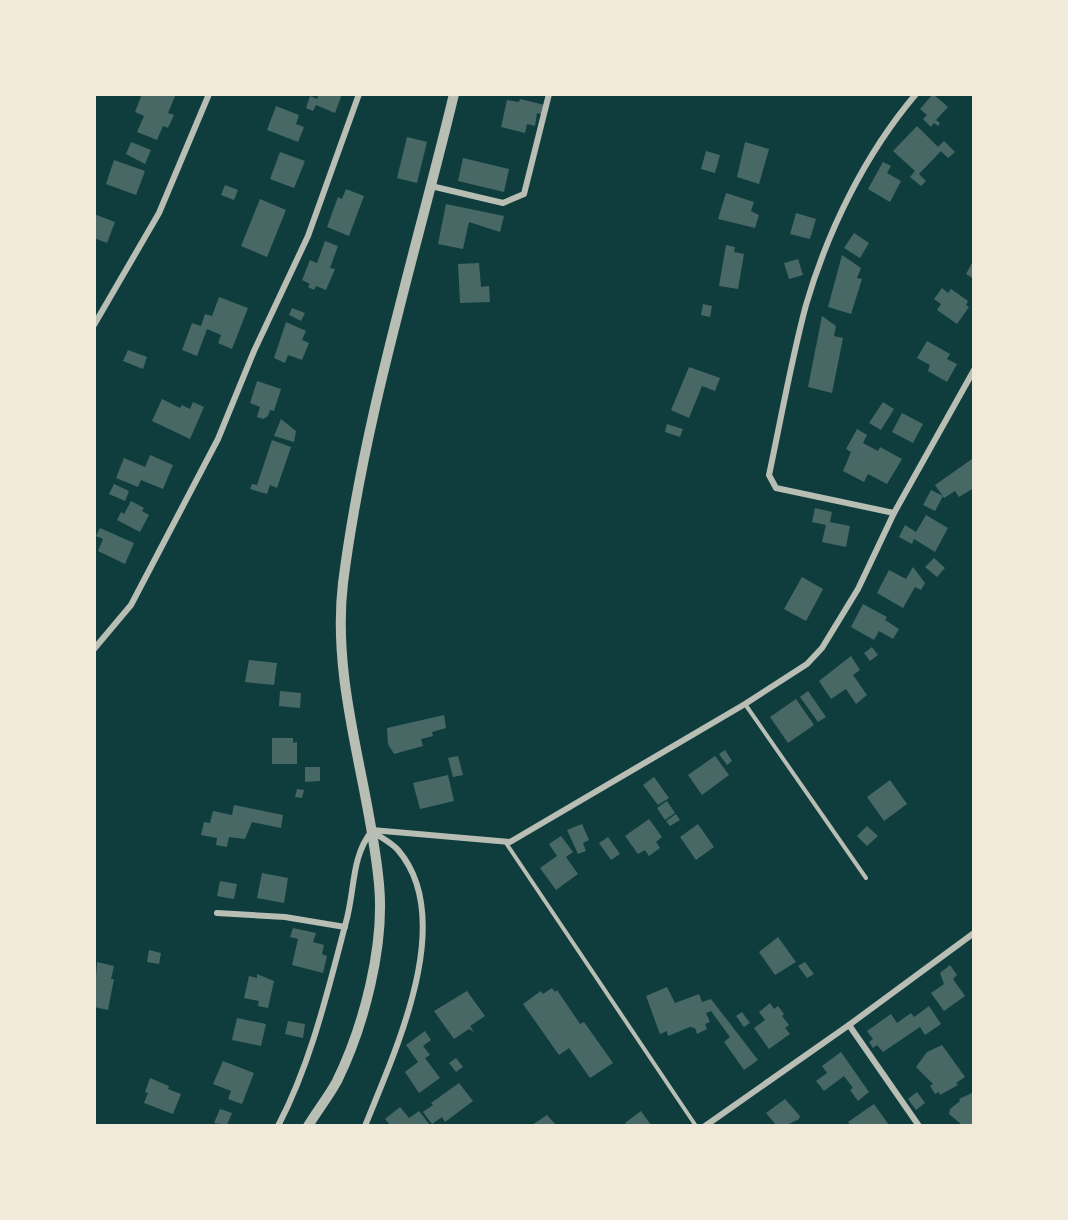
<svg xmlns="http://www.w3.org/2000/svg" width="1068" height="1220" font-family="'PT Sans Narrow',sans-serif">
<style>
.building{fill:#486865}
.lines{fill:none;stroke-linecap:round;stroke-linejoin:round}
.service{stroke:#b8beb3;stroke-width:4}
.minor{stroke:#b8beb3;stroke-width:6}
.tertiary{stroke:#b8beb3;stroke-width:10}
</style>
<rect width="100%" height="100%" fill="#0f3d3e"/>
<!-- building -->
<g class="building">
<path d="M142 94H176L168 113 174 115 168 128 163 126 157 140 137 132 144 116 135 112Z"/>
<path d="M319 94H342L335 113 316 105 313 111 306 108 310 96 317 99Z"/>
<path d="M933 94 948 107 936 120 940 123 938 126 934 123 931 127 923 119 927 115 920 109Z"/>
<path d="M520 99 545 105 543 115 537 113 535 126 527 124 525 133 501 127 507 100 519 102Z"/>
<path d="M276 106 299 115 296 124 304 127 298 142 267 130Z"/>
<path d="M917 126 938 147 944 141 955 152 948 158 941 151 919 174 926 181 921 186 910 177 915 171 893 151Z"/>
<path d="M407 137 427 142 417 183 397 178Z"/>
<path d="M131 142 151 150 145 164 126 154Z"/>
<path d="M745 142 769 149 759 184 737 177Z"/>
<path d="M706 151 720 155 715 173 701 169Z"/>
<path d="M280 152 305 161 294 188 270 179Z"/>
<path d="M463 158 509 169 504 192 458 181Z"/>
<path d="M114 160 145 171 136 195 106 184Z"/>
<path d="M883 162 891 166 887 173 901 181 890 202 868 189Z"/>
<path d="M225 185 238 190 234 200 221 195Z"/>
<path d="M346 189 364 196 349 236 327 227 338 197 342 199Z"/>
<path d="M726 193 754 202 751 211 759 215 755 228 718 219Z"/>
<path d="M260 199 286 210 267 257 241 246Z"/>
<path d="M446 204 504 216 500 232 469 222 463 249 438 244Z"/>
<path d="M796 213 816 219 810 239 790 234Z"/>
<path d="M94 214 115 222 107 243 94 238Z"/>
<path d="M854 233 869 243 860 258 844 248Z"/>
<path d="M325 241 338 246 330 268 335 269 326 290 316 286 314 290 308 287 310 284 302 280 310 260 317 263Z"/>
<path d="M726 245 735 247 734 252 744 254 738 289 719 286Z"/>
<path d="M842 255 861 268 857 278 862 279 851 314 828 307Z"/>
<path d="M798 259 803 275 789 279 784 263Z"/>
<path d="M479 263 481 287 489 286 490 302 460 303 458 264Z"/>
<path d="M972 263 974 264V279L966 274Z"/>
<path d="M942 288 948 293 951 289 968 301 966 305 969 307 957 324 937 310 941 304 934 299Z"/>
<path d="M219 297 248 308 232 349 218 343 221 335 207 329 197 356 182 350 192 323 201 326 205 314 212 316Z"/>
<path d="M703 304 712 306 710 317 701 315Z"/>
<path d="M292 308 305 313 301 321 289 315Z"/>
<path d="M822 316 836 326 834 336 843 338 832 393 808 387Z"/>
<path d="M286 322 306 331 302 340 309 343 302 360 288 355 285 363 274 358Z"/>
<path d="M927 341 950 354 947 359 957 364 947 382 928 371 930 365 917 358Z"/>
<path d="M128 350 147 357 143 369 123 361Z"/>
<path d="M689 367 720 378 715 391 702 386 689 418 671 410Z"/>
<path d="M257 381 281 389 274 411 270 410 268 416 263 419 257 417 260 407 250 403Z"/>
<path d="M162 399 180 408 182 405 190 409 193 402 204 407 190 439 152 421Z"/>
<path d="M883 402 894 409 881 430 869 423Z"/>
<path d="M902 413 923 424 913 443 892 432Z"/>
<path d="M281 419 296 431 294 442 274 436Z"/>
<path d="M667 424 683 429 680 437 665 432Z"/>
<path d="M857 429 867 435 863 443 878 451 880 447 902 459 887 484 868 474 864 482 843 471 851 452 846 449Z"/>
<path d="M272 440 291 447 277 488 270 485 267 494 250 489 252 484 257 485Z"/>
<path d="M150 455 173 465 163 489 141 480 138 487 116 478 124 458 145 467Z"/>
<path d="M972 459 974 488 959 497 955 491 944 498 935 485Z"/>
<path d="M114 484 129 491 125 501 109 494Z"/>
<path d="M931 490 943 496 935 511 923 505Z"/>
<path d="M131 501 144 508 142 511 149 515 140 532 117 520 121 512 124 514Z"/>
<path d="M815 508 832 512 830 522 850 526 846 547 822 542 826 525 812 522Z"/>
<path d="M926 515 948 528 935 552 914 539 912 544 899 537 905 525 916 532Z"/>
<path d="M100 528 134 543 125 564 98 551 103 539 96 536Z"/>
<path d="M934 558 945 568 937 577 925 567Z"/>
<path d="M913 567 925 583 921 590 915 587 903 608 877 593 889 570 906 579Z"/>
<path d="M802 577 823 589 806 621 784 609Z"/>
<path d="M863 604 887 617 885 620 899 629 893 639 879 631 874 640 851 627Z"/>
<path d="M872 647 878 655 870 661 864 653Z"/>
<path d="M851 656 860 670 853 675 867 695 856 704 846 689 831 699 819 681Z"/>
<path d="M249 660 277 663 274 685 245 682Z"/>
<path d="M280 691 301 693 300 708 279 706Z"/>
<path d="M808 691 826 717 818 722 800 697Z"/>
<path d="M796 699 814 725 788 743 770 717Z"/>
<path d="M444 715 446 728 432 732 433 736 421 739 423 746 394 754 388 744 387 728Z"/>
<path d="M272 738H293V743L297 742V764H272Z"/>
<path d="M725 750 732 761 727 765 719 754Z"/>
<path d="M458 756 463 775 453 777 448 758Z"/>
<path d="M715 756 729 775 702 795 688 775Z"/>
<path d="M305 767H320V781L305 782Z"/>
<path d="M448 775 454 801 420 809 413 783Z"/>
<path d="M654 777 669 798 658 805 643 785Z"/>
<path d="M890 780 907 804 884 821 867 797Z"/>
<path d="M297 789 304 790 302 798 295 797Z"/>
<path d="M667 801 675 813 665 820 657 808Z"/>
<path d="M234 805 283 815 281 828 252 822 245 839 229 837 227 847 216 845 217 838 201 835 204 822 210 823 213 811 232 815Z"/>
<path d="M676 814 680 820 670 826 666 821Z"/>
<path d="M649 819 662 837 656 842 660 848 649 856 645 850 638 854 625 836Z"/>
<path d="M582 824 589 840 583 843 586 851 578 854 567 830Z"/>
<path d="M698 824 714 847 696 860 680 837Z"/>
<path d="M867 826 878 836 867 846 857 836Z"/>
<path d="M561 836 573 852 566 857 578 874 556 890 540 868 557 856 549 844Z"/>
<path d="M608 837 620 854 611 860 599 843Z"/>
<path d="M262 873 288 878 284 903 257 898Z"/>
<path d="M220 881 237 884 234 899 217 896Z"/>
<path d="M293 928 316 933 313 942 324 945 322 954 327 956 323 973 292 965 298 939 290 937Z"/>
<path d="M778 937 796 962 775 975 759 952Z"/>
<path d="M149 950 161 953 159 964 147 962Z"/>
<path d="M97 962 114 966 111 979H114L108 1010 94 1007Z"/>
<path d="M805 962 814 974 807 978 798 966Z"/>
<path d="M950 965 957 975 953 979 965 996 944 1011 931 993 944 984 940 973Z"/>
<path d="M257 974 274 981 268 1008 258 1006 259 1001 244 998 249 976 257 978Z"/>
<path d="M667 987 675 1003 699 994 702 1002 711 999 758 1060 744 1070 724 1042 730 1037 711 1011 706 1013 710 1022 705 1024 707 1029 697 1034 695 1028 690 1027 668 1036 667 1031 660 1034 646 996Z"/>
<path d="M552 988 555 992 557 990 580 1024 584 1022 613 1063 590 1078 569 1048 559 1055 523 1004 541 991 543 994Z"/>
<path d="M467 991 485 1016 470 1026 474 1032 469 1029 454 1039 434 1011Z"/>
<path d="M770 1003 774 1009 778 1006 784 1014 782 1016 789 1025 785 1028 790 1034 769 1049 754 1028 765 1020 759 1012Z"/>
<path d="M929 1006 941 1024 925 1035 920 1027 883 1052 877 1045 873 1048 869 1042 873 1039 867 1031 891 1014 897 1023 911 1013 914 1017Z"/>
<path d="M742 1012 750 1023 744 1027 736 1016Z"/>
<path d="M237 1018 266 1024 261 1046 232 1040Z"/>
<path d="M288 1021 305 1024 303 1038 285 1034Z"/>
<path d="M425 1031 431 1040 423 1046 430 1055 425 1058 440 1078 419 1093 405 1072 418 1062 406 1045Z"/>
<path d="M942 1045 965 1077 956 1083 958 1085 940 1095 939 1092 935 1094 930 1086 933 1084 916 1067 927 1052Z"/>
<path d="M841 1052 869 1092 858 1101 850 1090 853 1088 844 1076 824 1091 816 1081 827 1073 822 1066Z"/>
<path d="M456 1058 463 1067 456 1072 449 1063Z"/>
<path d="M223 1061 254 1073 242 1104 228 1099 231 1091 213 1084Z"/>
<path d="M150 1078 169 1086 168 1089 181 1094 173 1114 144 1103 148 1093 145 1092Z"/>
<path d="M459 1083 473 1101 445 1122 442 1117 432 1124 423 1112 433 1105 431 1103Z"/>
<path d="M917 1092 925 1103 916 1110 908 1099Z"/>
<path d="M974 1092V1125H962L949 1114 950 1109 960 1101 959 1099Z"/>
<path d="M785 1099 800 1116 799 1119 787 1125H776L766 1113Z"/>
<path d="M874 1104 889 1125H850L848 1122Z"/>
<path d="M400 1107 409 1118 419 1111 430 1125H390L385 1119Z"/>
<path d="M220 1109 232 1113 227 1125 214 1123Z"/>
<path d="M641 1111 651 1125H627L625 1123Z"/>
<path d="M547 1115 556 1125H532Z"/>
</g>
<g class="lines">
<!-- service -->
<g class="service">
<path d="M745 704 866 878"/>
<path d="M506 843 696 1126"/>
</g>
<!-- minor -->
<g class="minor">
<path d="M431 186 503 203 524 194 549 94"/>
<path d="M94 325 159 213 209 94"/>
<path d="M894 513 776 488 769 475C781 419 791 361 806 305 828 230 865 154 916 94"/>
<path d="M94 649 131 605 218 439 254 351 308 236 359 94"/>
<path d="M372 830 510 842 745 704 807 664 822 648 858 589 894 513 974 370"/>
<path d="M217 913 285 917 345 927"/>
<path d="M849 1025 919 1126"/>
<path d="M278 1126C311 1063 328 990 346 922 355 891 351 856 372 831"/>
<path d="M365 1126C394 1053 458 920 398 850 392 843 380 837 372 831"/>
<path d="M705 1126 849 1025 974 933"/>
</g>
<!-- tertiary -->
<path class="tertiary" d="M308 1126C317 1111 329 1096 337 1081 364 1026 385 945 379 884 370 784 331 685 343 583 364 418 415 256 454 94"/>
</g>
<!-- border -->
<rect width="1068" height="1220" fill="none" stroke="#f1e9da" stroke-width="192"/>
</svg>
